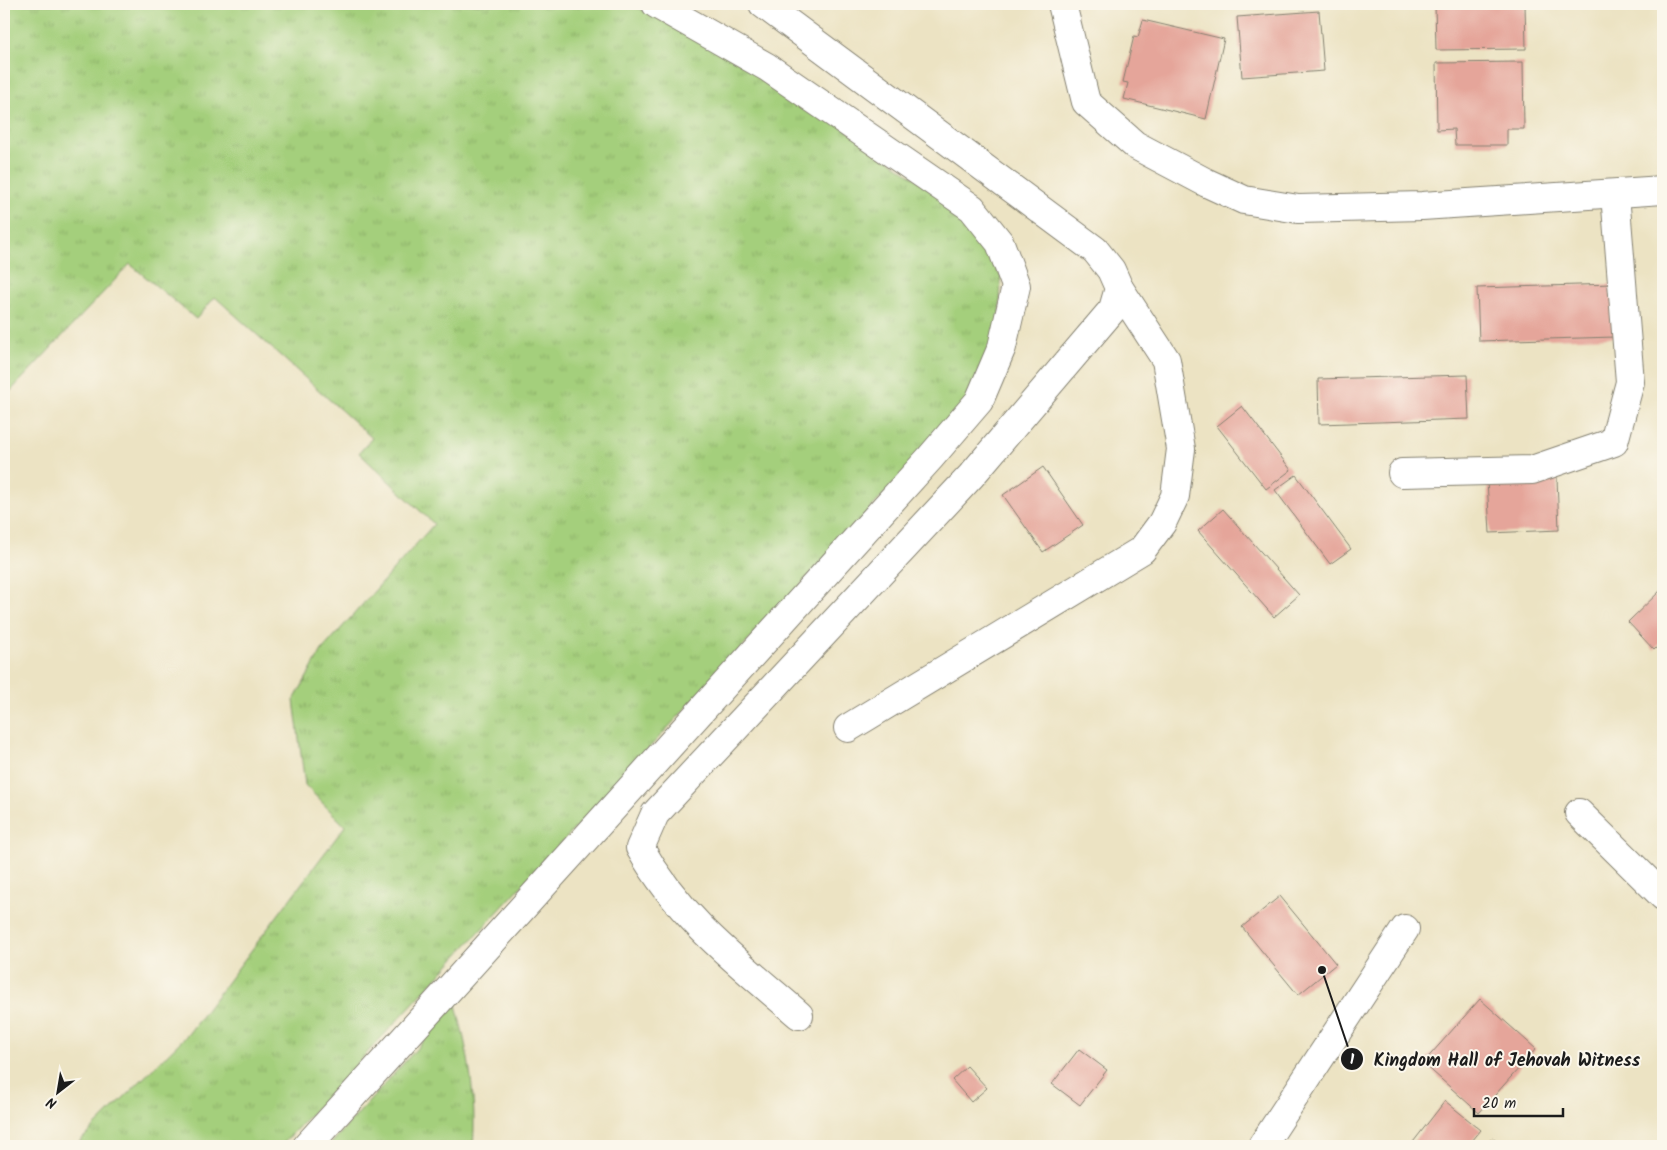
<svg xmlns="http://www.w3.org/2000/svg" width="1667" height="1150" font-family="Kalam,sans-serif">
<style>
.grass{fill:url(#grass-tufts);stroke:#60764c}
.building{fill:#e5a59a}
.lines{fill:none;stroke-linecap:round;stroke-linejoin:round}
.minor-casing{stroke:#848070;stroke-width:30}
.minor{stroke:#fff;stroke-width:28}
.leader{fill:none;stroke:#1c1c1c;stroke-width:2}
.callout-dot{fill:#1c1c1c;stroke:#fbf7ec;stroke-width:2}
.mark-label{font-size:15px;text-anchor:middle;font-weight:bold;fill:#fff}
.callout-label{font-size:18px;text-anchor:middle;font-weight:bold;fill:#1c1c1c;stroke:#fbf7ec;stroke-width:4;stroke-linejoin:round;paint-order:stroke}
</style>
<defs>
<pattern id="grass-tufts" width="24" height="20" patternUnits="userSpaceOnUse" patternTransform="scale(1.25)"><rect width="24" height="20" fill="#a4cf7b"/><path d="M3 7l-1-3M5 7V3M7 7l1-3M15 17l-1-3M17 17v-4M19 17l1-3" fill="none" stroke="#8db16a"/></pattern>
</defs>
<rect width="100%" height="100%" fill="#fbf7ec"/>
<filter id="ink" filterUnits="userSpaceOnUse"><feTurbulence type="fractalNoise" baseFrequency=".02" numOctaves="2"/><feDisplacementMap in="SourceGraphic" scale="10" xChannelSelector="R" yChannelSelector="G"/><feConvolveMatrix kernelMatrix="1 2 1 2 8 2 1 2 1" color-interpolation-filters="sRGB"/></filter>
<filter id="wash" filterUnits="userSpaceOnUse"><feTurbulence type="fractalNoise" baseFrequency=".0096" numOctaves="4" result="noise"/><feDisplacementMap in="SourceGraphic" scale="20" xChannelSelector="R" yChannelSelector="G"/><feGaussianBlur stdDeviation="1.12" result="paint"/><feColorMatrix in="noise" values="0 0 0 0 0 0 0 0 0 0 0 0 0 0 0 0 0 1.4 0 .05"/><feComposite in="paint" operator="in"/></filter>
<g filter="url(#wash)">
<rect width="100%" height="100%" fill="#ece3c3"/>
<!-- grass -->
<g class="grass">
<path d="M4 4H631L785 87 959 209 1001 277 999 336 976 389 935 439 281 1146H75L189 1033 345 826 305 785 294 700 322 650 434 524 359 453 372 438 215 297 196 319 130 264 4 398Z"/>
<path d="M456 1005C468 1051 477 1099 473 1146H329Z"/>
</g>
<g id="blocks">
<!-- building -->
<g class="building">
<path d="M1172 4H1200L1199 9Z"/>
<path d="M1435 4H1525L1526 49 1436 50Z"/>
<path d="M1319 11 1324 71 1242 77 1237 17Z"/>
<path d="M1143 20 1224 39 1206 119 1124 99 1128 83 1123 82 1134 36 1138 37Z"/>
<path d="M1523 62 1524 129H1507V145H1455L1454 129 1437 130 1436 63Z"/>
<path d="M1613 284 1615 337 1479 341 1477 288Z"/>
<path d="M1467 375 1469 419 1319 424 1318 379Z"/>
<path d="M1242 406 1291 470 1266 489 1217 426Z"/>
<path d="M1043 467 1083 525 1043 552 1003 495Z"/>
<path d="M1296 475 1351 549 1330 564 1275 490Z"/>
<path d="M1557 477 1559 530 1490 533 1487 480Z"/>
<path d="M1223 509 1299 595 1274 617 1198 531Z"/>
<path d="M1663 588V641L1654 650 1628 622Z"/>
<path d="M1280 896 1336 964 1298 995 1242 927Z"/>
<path d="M1480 999 1536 1049 1479 1113 1423 1063Z"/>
<path d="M1079 1049 1107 1070 1080 1105 1052 1084Z"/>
<path d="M967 1066 987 1088 971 1102 952 1080Z"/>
<path d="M1445 1101 1481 1130 1468 1146H1410Z"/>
<path d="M1492 1138 1504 1146H1485Z"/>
</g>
</g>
</g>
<g filter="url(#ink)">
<use href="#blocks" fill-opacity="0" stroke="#848070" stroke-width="1"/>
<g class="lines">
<!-- minor casing -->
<g class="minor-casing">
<g id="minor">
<path d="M763 4 1095 250 1111 270 1119 288 1113 309 971 476 655 814 640 848C680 919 739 963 799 1015"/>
<path d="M1062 4 1086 102 1135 145 1207 183 1244 200 1298 209 1422 206 1663 190"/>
<path d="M1402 473 1532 470 1614 442 1630 382 1615 194"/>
<path d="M848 728 1142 550 1162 523 1175 496 1181 449 1166 360 1119 288"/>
<path d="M1579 813 1663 896"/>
<path d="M307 1146 930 458 979 401 1002 347 1016 286 1000 243 972 208 767 67 656 4"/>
<path d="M1262 1146 1405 929"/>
</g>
</g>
<!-- minor -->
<use href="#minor" class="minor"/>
</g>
</g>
<!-- callouts -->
<path class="leader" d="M1322 970L1352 1059"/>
<g class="callout-dot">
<circle cx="1322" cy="970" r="5"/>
<circle cx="1352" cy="1059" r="12"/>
</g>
<g class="mark-label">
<text x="1352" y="1064">1</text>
</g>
<g class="callout-label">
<text x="1507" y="1066">Kingdom Hall of Jehovah Witness</text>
</g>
<!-- margin -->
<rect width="1667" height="1150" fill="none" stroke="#fbf7ec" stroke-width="20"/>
<!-- north arrow -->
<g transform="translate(58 1092) rotate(211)" stroke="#fbf7ec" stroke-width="4" paint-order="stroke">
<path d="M0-4L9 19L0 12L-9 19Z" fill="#1c1c1c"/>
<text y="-8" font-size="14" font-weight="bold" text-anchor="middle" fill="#1c1c1c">N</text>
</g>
<!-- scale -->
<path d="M1474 1108v8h89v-8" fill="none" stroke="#1c1c1c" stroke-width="2.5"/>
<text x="1482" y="1108" font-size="15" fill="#1c1c1c" stroke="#fbf7ec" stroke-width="4" paint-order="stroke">20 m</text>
</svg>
